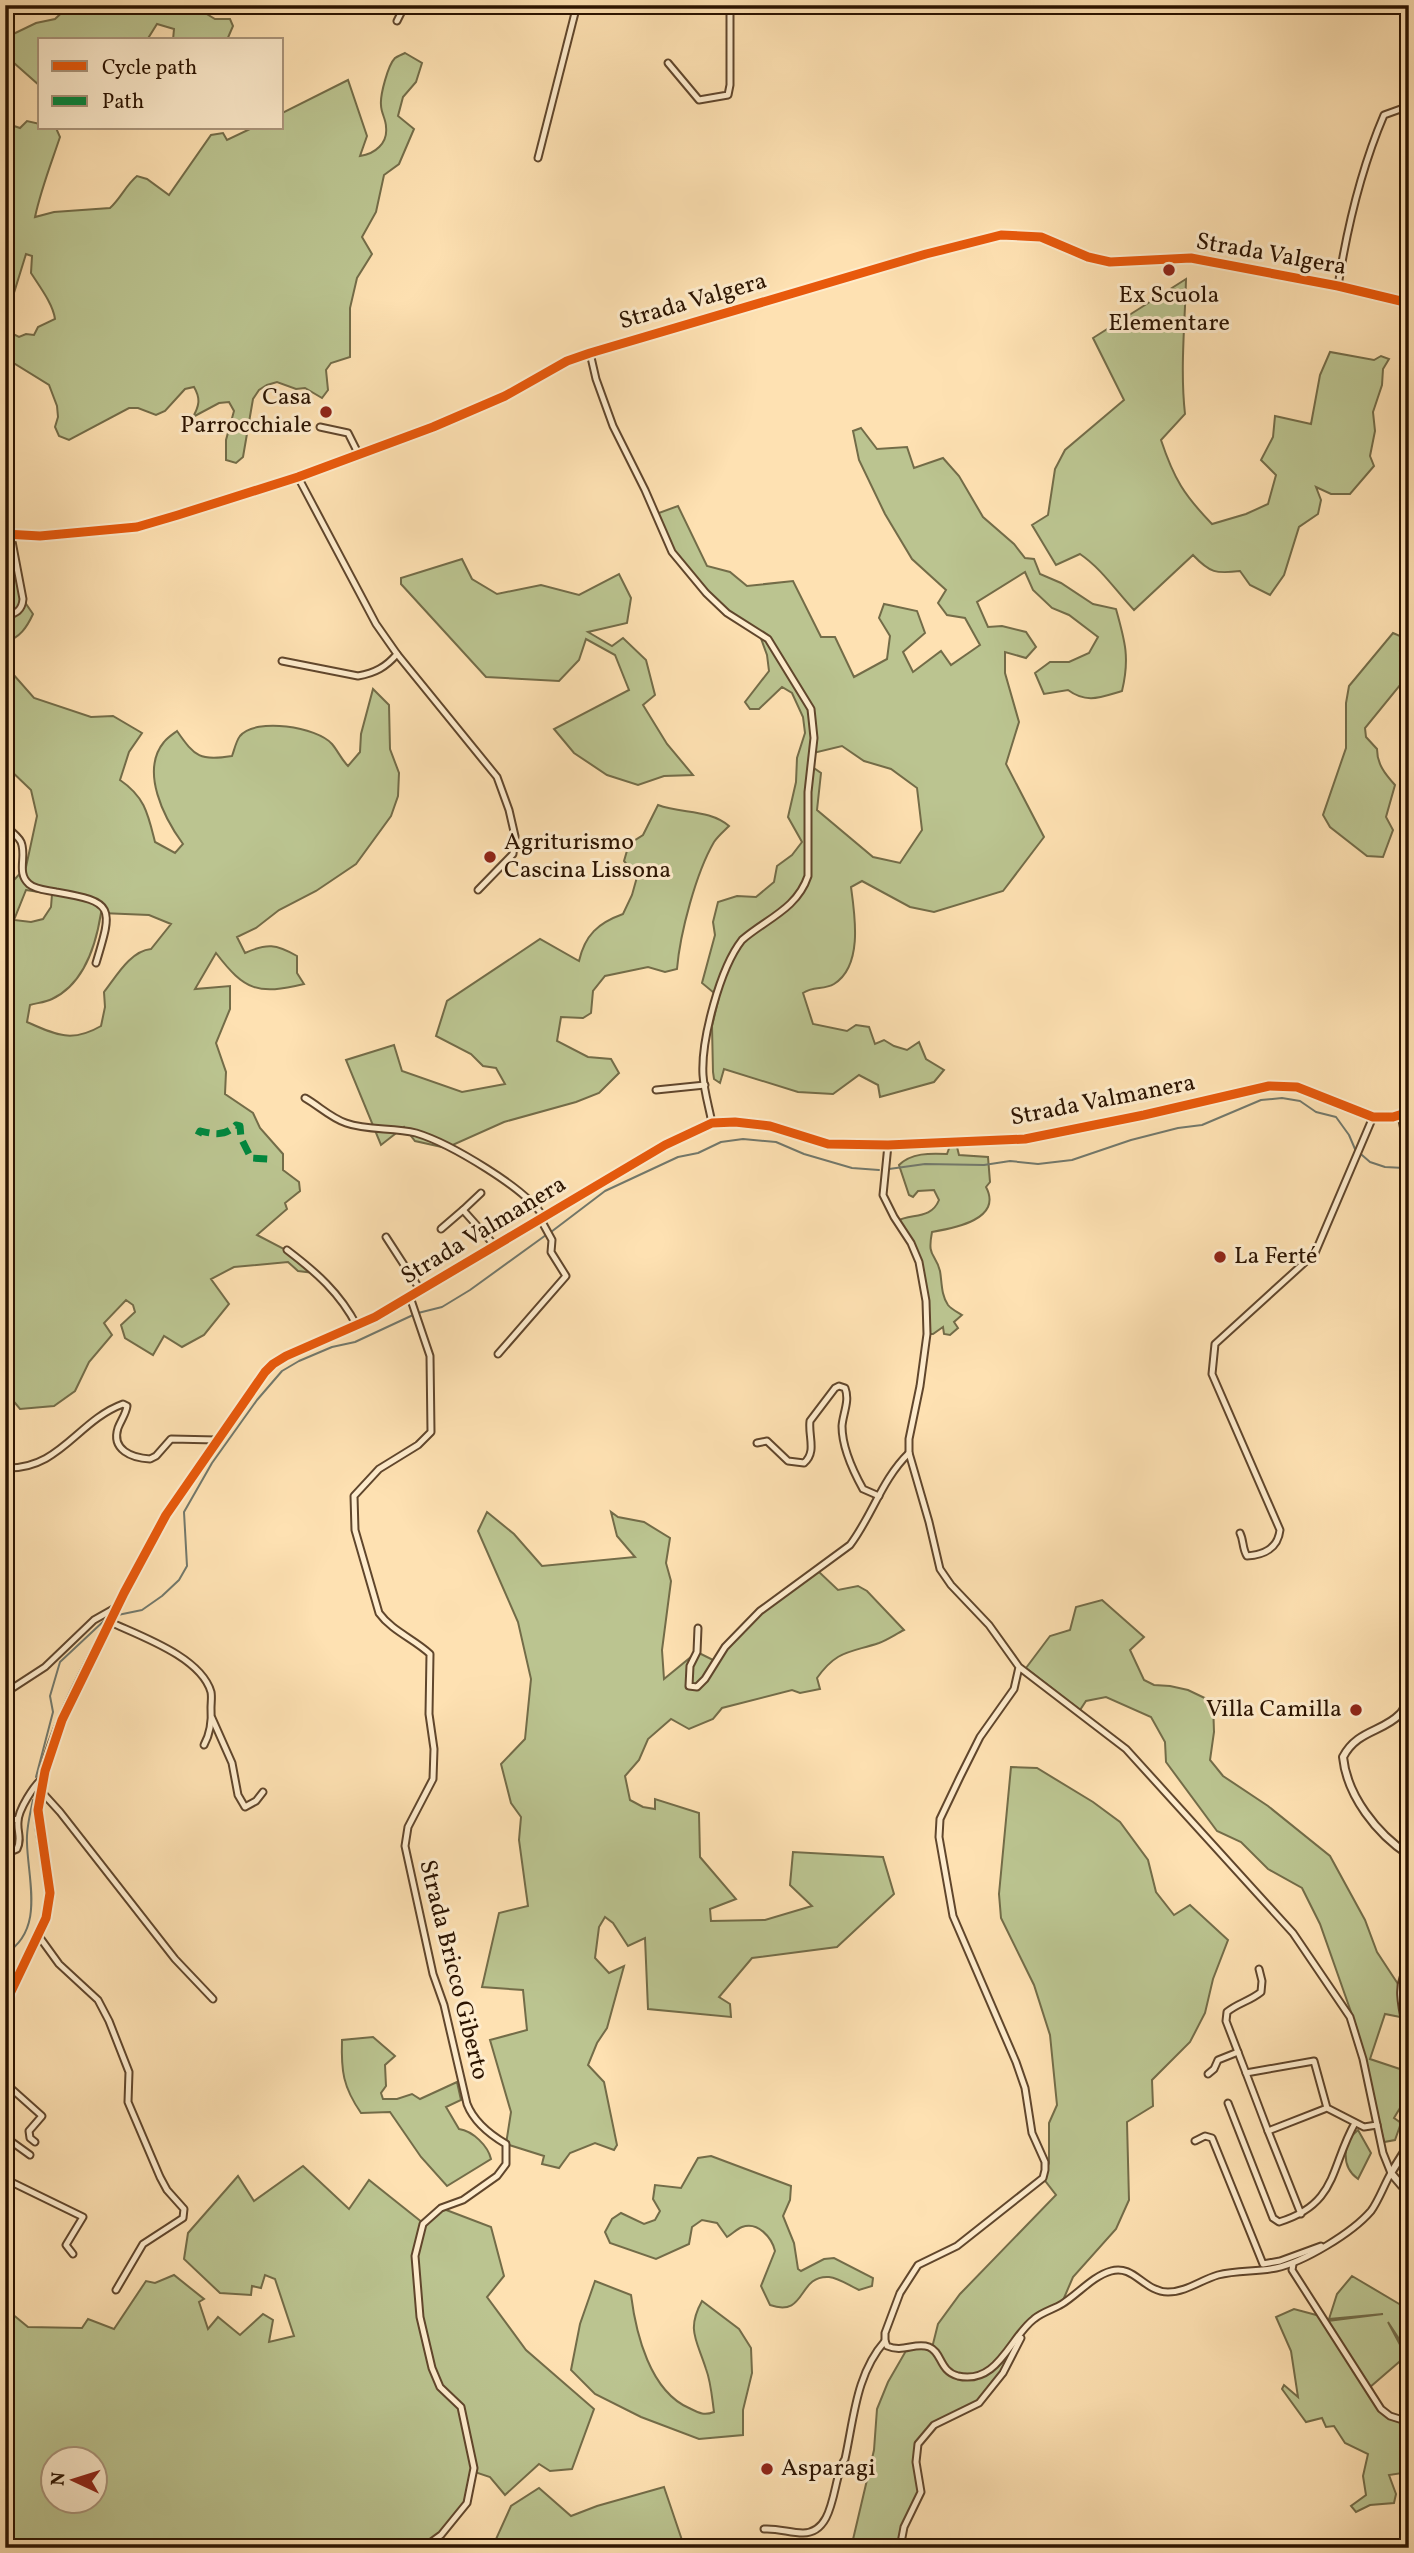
<svg xmlns="http://www.w3.org/2000/svg" width="1414" height="2553" font-family="Vollkorn,serif">
<style>
.green{fill:#bbc490;stroke:#736c48;stroke-width:2;fill-rule:evenodd}
.lines{fill:none;stroke-linecap:round;stroke-linejoin:round}
.stream{stroke:#72786b;stroke-width:2}
.minor-casing{stroke:#60462c;stroke-width:9}
.tertiary-casing{stroke:#60462c;stroke-width:10}
.minor{stroke:#feeccd;stroke-width:5}
.tertiary{stroke:#feeccd;stroke-width:6}
.quiet{stroke:#00873e;stroke-width:7;stroke-dasharray:14 7;stroke-linecap:butt}
.cycleway-casing{stroke:#feeccd;stroke-width:13}
.cycleway{stroke:#e8590c;stroke-width:9}
.poi-dot{fill:#8f2418;stroke:#feeccd;stroke-width:2.5}
.labels{text-anchor:middle;dominant-baseline:central;stroke-width:6;stroke-linejoin:round;paint-order:stroke}
.street-label{font-size:24px;fill:#2b1300;stroke:#feeccd}
.poi-label{font-size:24px;fill:#2b1300;stroke:#feeccd;text-anchor:start}
</style>
<rect width="100%" height="100%" fill="#fee1b2"/>
<filter id="stains"><feTurbulence type="fractalNoise" baseFrequency=".00286" numOctaves="4"/><feColorMatrix values="0 0 0 0 .2 0 0 0 0 .09 0 0 0 0 .02 0 0 0 .5 -.17"/></filter>
<radialGradient id="worn" r=".72"><stop offset=".6" stop-color="#630" stop-opacity="0"/><stop offset="1" stop-color="#630" stop-opacity=".3"/></radialGradient>
<!-- green -->
<g class="green">
<path d="M70 5H192L215 19H230L233 26 227 40H173L174 29 157 24 147 40H40V86L5 55V38L36 23 55 19Z"/>
<path d="M405 53 422 63 416 82 403 97 398 116 414 129 399 164 384 175 376 212 362 237 372 254 357 278 350 308V357L331 363 326 370 328 390 322 398 305 388 296 389 277 382 267 385 259 390 253 399 243 457 236 463 226 460V440L234 411 229 402 219 403 193 417C199 406 201 399 194 387L185 389 165 411 156 415 138 408H129L69 440 59 436 55 427 58 417 57 406 49 385 15 364 5 362V324L7 331 19 337 26 334 34 335 38 327 55 319C53 304 40 287 31 273L32 256 26 254 5 322V123L20 128 27 121 40 124V128H56L60 137C51 164 41 189 35 217L54 212 110 208C121 198 126 185 137 176L147 179 169 195 211 135 223 133 227 140 252 128H282V113L348 80 367 136 360 156C375 154 388 143 386 127 386 119 381 113 381 105 380 95 388 65 395 58 396 57 403 54 405 53Z"/>
<path d="M1186 279C1185 324 1180 369 1185 414L1161 440C1174 479 1184 495 1212 524L1246 514 1268 504 1276 475 1261 460 1273 437 1275 416 1311 424 1320 375 1330 352 1374 360 1381 356 1389 359 1383 369 1382 385 1373 412 1375 431 1370 456 1374 466 1350 494H1331L1316 487 1321 500 1318 514 1299 527 1284 575 1270 595 1250 585 1240 571C1216 574 1210 573 1193 555L1134 610C1116 591 1102 569 1080 554L1056 565 1032 525 1048 515 1055 469 1065 450 1124 400 1093 338Z"/>
<path d="M861 428 877 449 907 447 914 468 943 458 959 476 983 517 1014 544 1025 558 1034 559 1040 574 1061 583 1093 604 1116 609C1125 641 1130 658 1122 691 1101 697 1087 704 1068 690L1044 694 1035 673 1050 662H1069L1089 653 1098 637 1069 615 1052 608 1033 590 1025 572 977 602 988 627 1002 626 1026 632 1036 647 1026 658 1005 652V673L1019 722 1006 764 1044 837 1003 891 934 912 910 907 862 881 851 887C855 916 863 966 834 984 824 990 813 986 803 993L813 1024 847 1031 856 1025 869 1027 875 1044 884 1040 894 1046 907 1050 919 1042 926 1059 944 1070 934 1082 880 1097 878 1085 859 1075 833 1094 798 1092 724 1069 720 1083 714 1079 713 1072 712 1026 719 997 702 983 715 935 713 922 718 902 737 896 756 897 774 882 777 866 792 855 802 842 788 817 796 782 797 758 805 733 803 717 792 693 782 687 759 709H750L745 702 769 671 767 655 759 633 727 613 672 552 656 514 678 506 707 566 730 572 747 586 793 581 821 637H835L854 677 887 659 890 636 879 618 884 604 917 611 925 633 903 652 913 672 941 651 951 665 980 645 965 618 947 615 938 603 946 590 912 559 885 514 859 460 853 431ZM842 746 864 761 891 769 917 788 922 830 900 863 873 857 817 810 821 773 811 766 813 753Z"/>
<path d="M5 537 9 538 20 595 33 614C27 627 20 638 5 642V609L11 605 5 601Z"/>
<path d="M462 559 472 579 497 594 541 585 579 595 619 574 631 598 627 623 588 632 612 646 623 638 646 660 655 695 643 705 667 744 693 775 664 776 638 785 607 775 574 753 554 729 629 690 615 655 586 639 579 660 559 681 486 677 401 584V578Z"/>
<path d="M1393 633 1400 636 1405 644 1400 651 1408 659 1409 671 1401 684 1365 728 1366 737 1377 749C1377 764 1385 774 1395 785L1386 817 1393 830 1383 857 1367 856 1330 827 1323 815 1346 748V703L1349 686Z"/>
<path d="M5 665 34 698 91 717 113 716 142 733 129 752 120 780C145 797 148 814 155 842L175 853 183 844C164 818 140 771 164 742 167 738 173 734 177 731 195 757 200 761 232 756 234 751 236 741 240 736 256 717 317 727 332 744 338 751 341 759 348 766L360 752 361 734 373 689 389 705 390 749 399 773 398 796 391 816 356 864 316 891 279 910 256 928 237 937 245 953C267 943 276 944 297 956V973L304 984C258 995 245 991 216 953L195 989 230 986V1009L216 1043 226 1072 225 1094 253 1113 260 1128 283 1154V1170L299 1182 300 1191 285 1203 287 1209 257 1235 286 1250 315 1273 298 1271 288 1262 234 1267 211 1279 229 1304 204 1335 182 1347 164 1336 153 1355 125 1338 121 1325 135 1312 133 1305 126 1300 104 1323 112 1335 89 1362 75 1391 54 1406 20 1409 5 1391V864L14 880 26 867 37 816 31 790 5 765ZM26 890 52 894 51 907 43 919 31 922 14 920ZM101 913 149 915 171 924 151 949C130 951 116 977 104 992L105 1007 101 1026C72 1043 56 1035 27 1022L30 1005C37 1003 46 1002 52 999 84 984 96 945 101 913Z"/>
<path d="M658 805C682 814 709 809 729 826 724 831 718 836 714 842 696 873 680 933 677 969L665 972 648 967 605 976 593 991 591 1013 583 1018 561 1017 557 1041 588 1057 611 1059 619 1073 599 1093 576 1102 504 1122 446 1148 415 1141 404 1127 381 1145 346 1060 394 1045 402 1071 462 1092 505 1084 496 1068 483 1066 471 1054 436 1036 447 1001 540 939 579 961C585 935 598 923 623 914L632 895 637 877 624 861 629 844 643 835Z"/>
<path d="M951 1143H956L959 1155 988 1157 990 1182 986 1187C1003 1219 955 1228 932 1232 927 1258 935 1252 940 1271 942 1282 941 1295 948 1305 951 1309 957 1312 962 1315L954 1322 958 1328 950 1335 944 1334 943 1327 933 1334H927L926 1301 919 1262 897 1221C911 1213 931 1220 939 1200L934 1190 918 1191 913 1197 909 1195 899 1165C911 1153 930 1153 947 1154Z"/>
<path d="M487 1512 514 1534 542 1566 635 1557 617 1536 611 1512 618 1517 644 1522 670 1538 666 1563 671 1581 662 1650 664 1679 697 1652 715 1661 746 1625 817 1570 838 1590 858 1586 867 1591 904 1630C896 1634 887 1640 879 1643 849 1653 837 1650 817 1678L820 1689 800 1693 792 1690 722 1708 713 1719 689 1729 671 1719 648 1739 639 1760 625 1776 630 1800 643 1807 655 1809V1799L699 1813 700 1857 736 1899 710 1909 711 1921 765 1920 812 1906 790 1885 793 1852 883 1857 894 1894 837 1947 752 1958 719 1997 730 2004 731 2017 648 2009 645 1938 628 1946 613 1923 605 1917 599 1927 595 1958 609 1973 624 1966 607 2028 597 2043 588 2065 604 2082 617 2145 614 2150 595 2143 570 2153 559 2168 542 2164 544 2156 506 2144 511 2112 490 2040 527 2030 523 1990 482 1987 499 1913 528 1906 519 1840 521 1817 511 1803 501 1764 525 1739 531 1679 518 1622 478 1531Z"/>
<path d="M1102 1600 1144 1637 1130 1650 1144 1680 1154 1685 1170 1686 1188 1690 1213 1702 1214 1732 1210 1760 1223 1776 1268 1806 1330 1856 1365 1920 1377 1952 1400 1987 1405 2018 1385 2014 1370 2059 1409 2072V2107L1403 2103 1394 2118 1401 2123 1395 2140 1384 2142 1357 2029 1320 1924 1302 1888 1268 1869 1241 1842 1217 1831 1166 1762 1165 1742 1151 1717 1106 1697 1086 1701 1080 1710 1026 1668 1050 1636 1070 1630 1076 1607Z"/>
<path d="M1011 1767 1037 1768 1093 1802 1120 1822 1148 1860 1156 1892 1174 1915 1190 1905 1228 1940 1213 1979 1205 2013 1190 2042 1152 2080 1153 2106 1127 2122 1129 2200 1116 2229 1073 2277 1061 2305 1034 2319 1022 2335 1004 2371 979 2403 934 2425 918 2444 916 2462 921 2492 914 2503 900 2548H851L874 2450 877 2409 888 2382 907 2349 914 2347 932 2348 938 2324 960 2294 1056 2195 1043 2178 1049 2163V2123L1057 2105 1050 2035 1034 1985 1001 1918 999 1894Z"/>
<path d="M373 2037 395 2056 385 2065 386 2086 381 2093 383 2099H397L412 2094 420 2099 457 2082 461 2100 446 2107 459 2129C473 2131 488 2146 491 2159L447 2186 421 2157 390 2112 361 2113C343 2087 341 2071 342 2040Z"/>
<path d="M1358 2130 1371 2153 1358 2179C1341 2167 1342 2142 1358 2130Z"/>
<path d="M711 2156 791 2186 790 2200 783 2216 794 2243 798 2269 801 2271 824 2259 834 2258 873 2278 872 2286 859 2290C850 2286 839 2278 829 2277 797 2275 807 2318 770 2305L761 2286 775 2251C772 2238 758 2221 742 2227 737 2229 732 2234 727 2237L717 2223 702 2220 692 2227 689 2244 656 2259 610 2243 605 2232 612 2219 621 2213 644 2224 655 2220 660 2211 653 2199 655 2185 681 2188 698 2158Z"/>
<path d="M303 2166 349 2209 369 2180 423 2223 441 2208 491 2227 504 2276 487 2297 526 2350 594 2409 572 2469 550 2471 539 2464 505 2495 490 2477 472 2471 467 2503 441 2535 423 2548H5V2308L28 2327 82 2328 88 2319 114 2329 146 2281 155 2283 174 2275 204 2299 199 2302 208 2329 218 2317 240 2335 263 2314 273 2320 269 2342 294 2336 275 2279 265 2275 261 2288 252 2286 251 2295 220 2293 184 2259 188 2233 238 2176 254 2201ZM52 2458H94V2500H52Z"/>
<path d="M1352 2276 1406 2308 1409 2342 1403 2345 1388 2322 1406 2356 1369 2388 1381 2409 1409 2422V2472L1389 2475 1396 2494 1394 2503 1370 2505 1356 2512 1351 2506 1366 2495 1363 2476 1368 2454 1345 2443 1334 2426 1326 2427 1322 2418 1306 2422 1282 2389 1284 2385 1298 2397 1291 2351 1276 2317 1294 2309 1320 2316 1328 2321 1383 2314 1329 2319 1337 2294Z"/>
<path d="M595 2281 631 2295C636 2334 650 2391 689 2408 699 2413 704 2416 714 2412 712 2398 711 2382 706 2369 697 2340 686 2330 702 2301L739 2329 751 2348 752 2373 743 2410V2435L699 2439 641 2417 595 2394 571 2370 580 2324Z"/>
<path d="M664 2487 684 2546 680 2548H492L511 2506 539 2488 571 2516 597 2506Z"/>
</g>
<g class="lines">
<!-- stream -->
<g class="stream">
<path d="M889 1169 925 1164 984 1165 1010 1161 1038 1164 1072 1160 1131 1140 1178 1128 1202 1125 1261 1100 1282 1098 1300 1101 1316 1112 1336 1117 1349 1135 1355 1149 1370 1162 1385 1167 1404 1168 1409 1166"/>
<path d="M551 1232 605 1191 678 1157 698 1153 721 1142 743 1139 776 1142 804 1154 852 1168 879 1170"/>
<path d="M418 1313 442 1307 470 1290 546 1235"/>
<path d="M113 1616 142 1610 162 1596 179 1580 187 1566 184 1512 212 1463 257 1400 282 1371 299 1361 332 1347 355 1342 413 1315"/>
<path d="M36 1777 53 1712 50 1696 60 1662 107 1618"/>
<path d="M5 1954C45 1930 28 1881 27 1843 26 1829 30 1814 33 1800"/>
</g>
<!-- minor casing -->
<g class="minor-casing">
<g id="minor">
<path d="M397 21 405 5"/>
<path d="M668 63 699 100 728 95 730 85V5"/>
<path d="M538 158 577 5"/>
<path d="M1338 286C1347 228 1361 169 1384 115L1409 106"/>
<path d="M590 353 596 379 613 426 645 490 672 552 706 593 727 613 768 639 811 709 814 738 808 792V876C797 909 766 919 742 940 720 968 701 1040 703 1075 704 1091 709 1107 712 1123"/>
<path d="M320 427 348 433 359 455"/>
<path d="M5 534 40 536 137 527 178 515 298 477 433 427 505 396 567 361 590 353 926 254 1001 235 1041 237 1088 257 1110 262 1191 258 1338 286 1409 303"/>
<path d="M5 617C16 613 22 611 23 599L11 536"/>
<path d="M397 654 497 777 509 810 515 836 513 854 478 890"/>
<path d="M282 661 358 676C375 673 386 667 397 654L376 624 298 477"/>
<path d="M5 826C10 830 18 836 21 842 27 856 16 873 29 884 36 890 47 890 56 892 115 902 113 907 96 963"/>
<path d="M656 1090 705 1085"/>
<path d="M305 1098C319 1106 331 1118 346 1123 368 1131 393 1127 416 1133 449 1143 528 1189 544 1218"/>
<path d="M1401 1115 1409 1155"/>
<path d="M888 1145 883 1195 894 1217 911 1243 919 1262 926 1301 927 1334 920 1386 909 1439V1453L929 1522 940 1569 951 1585 989 1625 1019 1667 1126 1749 1293 1933 1350 2017 1363 2059 1383 2153 1391 2173C1384 2185 1379 2200 1371 2211 1352 2233 1304 2262 1276 2268 1257 2272 1237 2270 1218 2275 1201 2280 1186 2292 1168 2292 1144 2292 1134 2264 1111 2271 1093 2276 1078 2294 1062 2304 1054 2309 1042 2312 1034 2319 1010 2337 998 2385 958 2376 939 2371 942 2352 929 2347 915 2342 903 2353 887 2346L885 2341V2333L900 2293 918 2265 957 2246 1043 2178 1045 2170V2162L1032 2133 1025 2088 1016 2062 953 1916 939 1837 940 1819 960 1777 980 1737 1014 1689 1019 1667"/>
<path d="M463 1210 481 1193"/>
<path d="M441 1229 463 1210 496 1247"/>
<path d="M386 1237 421 1291"/>
<path d="M287 1250C316 1272 340 1293 357 1326"/>
<path d="M410 1297 430 1356 431 1432 418 1445 379 1469 354 1496 355 1530 379 1613C392 1631 414 1639 430 1654L429 1714 434 1749 433 1779 408 1827 405 1846 433 1974 444 2005 467 2104C474 2122 489 2134 506 2144V2164L497 2176 463 2200 441 2208 423 2224 415 2256 420 2317 432 2368 440 2387 461 2407 474 2468 467 2503 441 2535 423 2548"/>
<path d="M498 1354 566 1276 551 1252 552 1240 541 1220"/>
<path d="M757 1443 767 1441 788 1461 804 1463C817 1452 808 1436 810 1421L835 1388 839 1386 845 1388C850 1401 843 1413 842 1426 842 1446 853 1471 863 1489L879 1496"/>
<path d="M5 1468C60 1470 77 1421 123 1404L127 1406C126 1414 121 1420 118 1428 111 1450 132 1458 150 1459L156 1456 171 1439 217 1440"/>
<path d="M1240 1533C1244 1541 1242 1548 1247 1556 1264 1555 1278 1548 1280 1530L1212 1374 1215 1344 1315 1253 1373 1117"/>
<path d="M110 1622C140 1636 201 1657 211 1692 212 1697 211 1703 211 1708 212 1721 210 1734 204 1745"/>
<path d="M698 1628 697 1652 690 1666 689 1686 697 1687 705 1679 725 1647 760 1611 850 1545C872 1516 882 1479 909 1453"/>
<path d="M5 1693 45 1667 94 1620 117 1607"/>
<path d="M212 1718 232 1763 238 1795 245 1807 256 1801 263 1792"/>
<path d="M40 1790 60 1812 175 1959 213 1999"/>
<path d="M5 1823 17 1819"/>
<path d="M5 1854 17 1849C22 1839 17 1832 18 1822 18 1810 34 1785 43 1778"/>
<path d="M38 1935 59 1964 98 2000 109 2021 129 2072 128 2102 160 2177 167 2190 184 2209 183 2218 143 2244 116 2290"/>
<path d="M1246 2073 1226 2021 1227 2012C1238 2003 1250 2001 1261 1992L1262 1981 1259 1969"/>
<path d="M1208 2074 1214 2069 1218 2060 1238 2052"/>
<path d="M5 2083 42 2116 29 2131 30 2138 35 2142"/>
<path d="M1228 2103 1273 2218 1279 2222C1338 2204 1330 2167 1355 2123"/>
<path d="M1327 2108 1268 2131 1246 2073 1314 2061 1327 2108 1364 2127 1377 2125"/>
<path d="M1268 2131 1301 2214"/>
<path d="M5 2137 30 2155"/>
<path d="M1195 2141 1205 2136 1212 2138 1263 2264 1280 2261 1321 2246"/>
<path d="M5 2179 83 2217 66 2245 73 2254"/>
<path d="M1293 2264 1292 2270 1381 2409 1390 2416 1409 2422"/>
<path d="M764 2529C778 2528 790 2533 803 2533 837 2533 832 2476 845 2459 854 2418 856 2374 885 2341"/>
<path d="M900 2548 904 2527 921 2492 916 2462 918 2444 934 2425 979 2403 1003 2373 1021 2338"/>
</g>
</g>
<!-- tertiary casing -->
<g class="tertiary-casing">
<g id="tertiary">
<path d="M114 1612 166 1515 253 1388 273 1364 300 1349 375 1317 665 1145 712 1123 735 1122 770 1126 828 1144 888 1145 1025 1139 1144 1115 1269 1086 1297 1087 1373 1117H1393L1409 1112"/>
<path d="M1409 1699C1406 1703 1404 1710 1400 1714 1383 1732 1357 1730 1343 1757 1347 1796 1377 1834 1409 1855"/>
<path d="M1409 1970C1393 1983 1406 2021 1409 2040"/>
<path d="M5 2004 46 1918C56 1882 38 1846 38 1810 39 1748 84 1674 111 1619"/>
<path d="M1409 2075V2086"/>
<path d="M1409 2144 1391 2173 1402 2186 1409 2189"/>
</g>
</g>
<!-- minor -->
<use href="#minor" class="minor"/>
<!-- tertiary -->
<use href="#tertiary" class="tertiary"/>
<!-- quiet -->
<path class="quiet" d="M198 1135 200 1131C214 1134 225 1137 236 1125L240 1126 241 1138 251 1158 268 1159"/>
<!-- cycleway casing -->
<g class="cycleway-casing">
<g id="cycleway">
<path d="M5 534 40 536 137 527 178 515 298 477 433 427 505 396 567 361 590 353 926 254 1001 235 1041 237 1088 257 1110 262 1191 258 1338 286 1409 303"/>
<path d="M5 2004 46 1918 50 1893 38 1810 45 1771 62 1720 124 1593 166 1515 265 1372 273 1364 286 1356 375 1317 665 1145 712 1123 735 1122 770 1126 828 1144 888 1145 1025 1139 1144 1115 1269 1086 1297 1087 1373 1117H1393L1409 1112"/>
</g>
</g>
<!-- cycleway -->
<use href="#cycleway" class="cycleway"/>
</g>
<!-- markers -->
<g class="poi-dot">
<circle cx="1169" cy="270" r="7"/>
<circle cx="326" cy="412" r="7"/>
<circle cx="490" cy="857" r="7"/>
<circle cx="1220" cy="1257" r="7"/>
<circle cx="1356" cy="1710" r="7"/>
<circle cx="767" cy="2469" r="7"/>
</g>
<g class="labels">
<!-- street labels -->
<g class="street-label">
<text transform="translate(1271 255) rotate(10)">Strada Valgera</text>
<text transform="translate(693 302) rotate(-16)">Strada Valgera</text>
<text transform="translate(1103 1101) rotate(-11)">Strada Valmanera</text>
<text transform="translate(484 1231) rotate(-31)">Strada Valmanera</text>
<text transform="translate(453 1970) rotate(76)">Strada Bricco Giberto</text>
</g>
<!-- poi labels -->
<g class="poi-label">
<text x="1169" y="296" text-anchor="middle">Ex Scuola<tspan x="1169" dy="28">Elementare</tspan></text>
<text x="312" y="398" text-anchor="end">Casa<tspan x="312" dy="28">Parrocchiale</tspan></text>
<text x="504" y="843">Agriturismo<tspan x="504" dy="28">Cascina Lissona</tspan></text>
<text x="1234" y="1257">La Ferté</text>
<text x="1342" y="1710" text-anchor="end">Villa Camilla</text>
<text x="781" y="2469">Asparagi</text>
</g>
</g>
<!-- margin -->
<rect width="1414" height="2553" fill="none" stroke="#fee1b2" stroke-width="28"/>
<rect x="7" y="7" width="1400" height="2539" fill="none" stroke="#2b1300" stroke-width="3.5"/>
<rect x="14" y="14" width="1386" height="2525" fill="none" stroke="#2b1300" stroke-width="2"/>
<!-- legend -->
<rect x="38" y="38" width="245" height="91" fill="#feeccd" stroke="#aa957b" stroke-width="2"/>
<rect x="52" y="61" width="35" height="10" fill="#e8590c" stroke="#aa957b" stroke-width="2"/>
<text x="102" y="74" font-size="21" fill="#2b1300">Cycle path</text>
<rect x="52" y="96" width="35" height="10" fill="#00873e" stroke="#aa957b" stroke-width="2"/>
<text x="102" y="108" font-size="21" fill="#2b1300">Path</text>
<!-- north arrow -->
<g transform="translate(74 2480) rotate(274)"><circle r="33" fill="#feeccd" stroke="#aa957b" stroke-width="2"/>
<path d="M0-5L12 26L0 18L-12 26Z" fill="#8f2418"/>
<text y="-10" font-size="19" font-weight="bold" text-anchor="middle" fill="#2b1300">N</text>
</g>
<rect width="100%" height="100%" filter="url(#stains)"/>
<rect width="100%" height="100%" fill="url(#worn)"/>
</svg>
